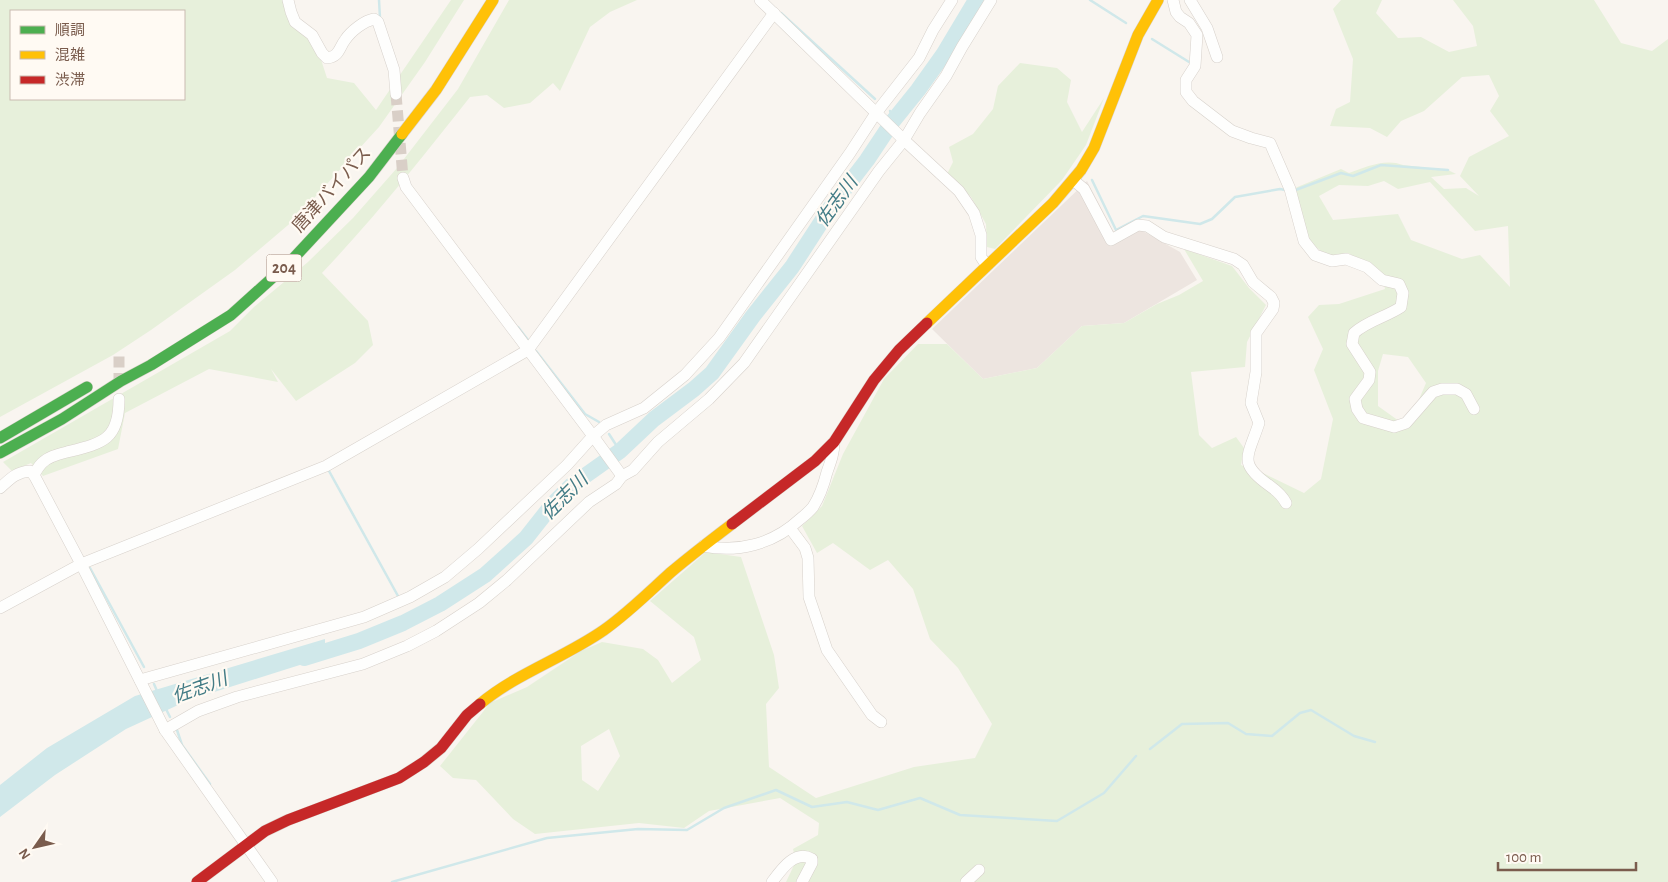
<svg xmlns="http://www.w3.org/2000/svg" width="1668" height="882" font-family="'Alegreya Sans','Noto Sans JP',sans-serif">
<style>
.industrial{fill:#ede5e0}
.green{fill:#e7f0db;fill-rule:evenodd}
.water{fill:#d0e8ea}
.lines{fill:none;stroke-linecap:round;stroke-linejoin:round}
.stream{stroke:#d0e8ea;stroke-width:2.5}
.river{stroke:#d0e8ea;stroke-width:16}
.street-tunnel{stroke:#d9cfc7;stroke-width:11;stroke-dasharray:11 5.5;stroke-linecap:butt}
.street-casing{stroke:#d7d1cb;stroke-width:12}
.fast-casing{stroke:#d9d2cb;stroke-width:12}
.slow-casing{stroke:#d9d2cb;stroke-width:12}
.jam-casing{stroke:#d9d2cb;stroke-width:12}
.street{stroke:#fefefd;stroke-width:11}
.fast{stroke:#4caf50;stroke-width:11}
.slow{stroke:#ffc107;stroke-width:11}
.jam{stroke:#c62828;stroke-width:11}
.labels{text-anchor:middle;dominant-baseline:central;stroke-width:4.5;stroke-linejoin:round;paint-order:stroke}
.shield{fill:#fffaf3;stroke:#a28b7f;stroke-width:1}
.shield-label{font-size:16px;font-weight:bold;fill:#7a5c4d}
.street-label{font-size:18px;fill:#7a5c4d;stroke:#fffaf3}
.water-label{font-size:19px;font-style:italic;fill:#437c86;stroke:#fffaf3}
</style>
<rect width="100%" height="100%" fill="#f9f5f0"/>
<!-- industrial -->
<path class="industrial" d="M1087 181 1118 240 1141 230 1180 252 1197 280 1124 323 1082 326 1037 368 983 379 932 329Z"/>
<!-- green -->
<g class="green">
<path d="M0 0H292L297 22 314 38 327 78 354 83 376 110 451 0H464L425 62 379 127 294 220 235 270 151 330 113 355 0 417ZM11 11H184V99H11Z"/>
<path d="M509 0H637L610 12 590 27 560 91 553 83 530 103 504 108 487 95 470 97C422 158 375 217 322 273L368 321 373 345 355 363 296 401 271 369 278 382 209 369 125 413 118 449 43 476 31 463 12 471 3 462 230 331 254 307 308 262 353 218 397 168 458 89Z"/>
<path d="M1341 0H1382L1376 13 1398 38 1421 37 1449 52 1477 46 1473 26 1453 0H1594L1621 43 1652 51 1668 39V882H786L796 861 793 849 818 835 819 823 780 798 709 811 684 828 639 823 535 834 513 819 476 780 453 778 440 766 490 703 527 687 581 651 602 642 643 649 658 660 672 683 701 660 694 637 650 601 706 552 741 557 774 655 779 688 766 704 769 767 816 798 914 767 975 758 992 724 958 668 930 639 913 589 888 560 870 570 833 543 817 553 802 526 822 506 843 454 884 379 918 344H947L983 379 1037 368 1082 326 1124 323 1157 304 1179 295 1203 281 1184 249 1232 266 1249 288 1266 305 1247 342 1245 367 1191 372 1199 435 1212 448 1236 437 1244 448 1241 465 1265 474 1304 493 1321 479 1333 419 1314 370 1323 349 1308 317 1319 305 1339 304 1385 289 1383 278 1369 264 1348 253 1327 256 1309 241 1295 188 1341 169 1349 173C1366 167 1385 158 1403 165L1448 170 1456 174 1431 177 1444 189 1466 188 1479 196 1460 176 1469 157 1509 136 1490 111 1499 96 1489 75 1462 77 1424 111 1401 121 1387 137 1370 128 1330 126 1336 109 1350 102 1353 59 1333 9ZM1384 181 1398 189 1430 182 1475 231 1508 226 1510 287 1480 255 1462 259 1411 240 1398 214 1333 220 1319 196 1339 185 1368 186ZM1383 354 1408 357 1426 383 1414 411 1399 421 1378 406V371ZM609 729 620 756 598 791 582 780 581 746Z"/>
<path d="M1020 63 1057 68 1071 80 1067 102 1082 132 1104 98 1086 145 1062 180 995 249 987 247 986 224 971 197 947 174 953 162 949 147 973 134 993 109 998 86Z"/>
</g>
<!-- water -->
<path class="water" d="M325 639V657L189 700 126 729 55 775 0 817V785L47 748 135 696Z"/>
<g class="lines">
<!-- stream -->
<g class="stream">
<path d="M379 0 380 18"/>
<path d="M1090 0 1126 23"/>
<path d="M781 13 875 99"/>
<path d="M1152 39 1189 62"/>
<path d="M890 111 893 121"/>
<path d="M1092 180 1116 230 1143 216 1200 224 1212 219 1235 197 1280 189 1285 190"/>
<path d="M1293 191 1341 173 1353 176 1381 165 1448 170"/>
<path d="M518 327 528 340"/>
<path d="M536 351 585 414 599 422"/>
<path d="M609 434 620 451"/>
<path d="M329 471 398 596"/>
<path d="M90 568 144 667"/>
<path d="M154 684 157 691"/>
<path d="M165 707 170 717"/>
<path d="M177 730 182 745 210 784"/>
<path d="M1150 749 1182 724 1228 723 1246 734 1272 736 1300 713 1311 710 1354 736 1375 742"/>
<path d="M392 882 547 838 638 829 687 830 724 808 776 790 812 807 847 802 878 810 920 798 960 815 1057 821 1104 793 1136 756"/>
</g>
<!-- river -->
<path class="river" d="M304 658 359 641 403 623 440 604 485 575 526 538 552 505 572 485 620 451 654 419 694 389 712 373 753 316 792 267 831 207 867 160 893 121 918 90 943 55 976 0"/>
<!-- street-tunnel -->
<g class="street-tunnel">
<path d="M396 94 403 178"/>
<path d="M119 384V352"/>
</g>
<!-- street casing -->
<g class="street-casing">
<g id="street">
<path d="M288 0 291 12 295 22 312 35 322 53 327 58C339 57 339 48 345 40 351 31 364 21 374 19L378 22 394 70 396 94"/>
<path d="M760 0 904 140 959 191 974 213 981 235V257L987 266"/>
<path d="M1173 0 1176 12 1180 17 1189 23 1197 35 1195 66 1186 80V92L1193 101 1232 131 1251 138 1270 143 1290 189 1304 241 1315 255 1332 261 1346 259 1367 267 1382 280 1399 284 1403 293 1401 307C1386 317 1367 321 1354 333L1352 344 1370 372 1369 380 1355 399 1357 409 1363 418 1394 427 1406 423 1433 392 1442 389H1457L1466 394 1474 409"/>
<path d="M1190 0 1207 28 1217 57"/>
<path d="M1073 180 1084 189 1111 240 1138 225 1147 226 1164 237 1234 259 1243 265 1253 282 1271 297 1274 303 1273 309 1256 333V372L1251 403 1259 423C1248 457 1237 463 1270 486 1277 491 1282 495 1286 503"/>
<path d="M34 475C36 471 39 466 42 463 49 456 59 454 67 452 103 443 119 440 119 399"/>
<path d="M622 476 633 470 658 442 709 399 744 363 879 171 904 140 920 113 946 76 962 47 991 0"/>
<path d="M0 488C10 479 16 472 30 471L34 475 81 564 165 730 272 882"/>
<path d="M790 528 805 548 808 558 809 597 827 650 872 715 881 722"/>
<path d="M703 546C738 553 773 544 799 520 804 516 809 512 813 507 820 496 824 484 827 472 831 461 834 453 834 442"/>
<path d="M0 608 81 564 326 466 528 350 774 13"/>
<path d="M140 680 364 617 410 597 445 577 478 549 567 465 593 436 606 425 644 408 685 375 719 338 850 153 876 113 919 58 933 30 952 0"/>
<path d="M165 730 198 711 237 697 363 664 407 646 436 631 479 603 507 580 589 502 616 484 622 476 593 436 406 187 403 178"/>
<path d="M772 882C781 870 795 849 812 859V863L802 882"/>
<path d="M966 882 979 870"/>
</g>
</g>
<!-- fast casing -->
<g class="fast-casing">
<g id="fast">
<path d="M0 438 87 387"/>
<path d="M0 453 62 419 121 381 151 365 231 315 291 261 369 177 402 134"/>
</g>
</g>
<!-- slow casing -->
<g class="slow-casing">
<g id="slow">
<path d="M402 134 436 90 493 0"/>
<path d="M927 323 1053 203 1081 170 1094 148 1138 35 1158 0"/>
<path d="M480 704C517 673 564 658 604 630 628 613 648 593 670 573 690 556 711 540 732 524"/>
</g>
</g>
<!-- jam casing -->
<g class="jam-casing">
<g id="jam">
<path d="M732 524 815 461 834 442 874 380 899 350 927 323"/>
<path d="M197 882 265 831 288 820 399 778 424 762 441 748 467 715 480 704"/>
</g>
</g>
<!-- street -->
<use href="#street" class="street"/>
<!-- fast -->
<use href="#fast" class="fast"/>
<!-- slow -->
<use href="#slow" class="slow"/>
<!-- jam -->
<use href="#jam" class="jam"/>
</g>
<g class="labels">
<!-- shield labels -->
<rect class="shield" x="266.5" y="254.5" width="35" height="27" rx="4"/>
<g class="shield-label">
<text x="284" y="268">204</text>
</g>
<!-- street labels -->
<g class="street-label">
<text transform="translate(332 190) rotate(-48)">唐津バイパス</text>
</g>
<!-- water labels -->
<g class="water-label">
<text transform="translate(837 202) rotate(-54)">佐志川</text>
<text transform="translate(565 497) rotate(-45)">佐志川</text>
<text transform="translate(200 688) rotate(-20)">佐志川</text>
</g>
</g>
<!-- legend -->
<rect x="10" y="10" width="175" height="90" fill="#fffaf3" stroke="#cabbb1"/>
<rect x="20" y="26" width="25" height="8" fill="#4caf50" stroke="#cabbb1"/>
<text x="55" y="35" font-size="15" fill="#7a5c4d">順調</text>
<rect x="20" y="51" width="25" height="8" fill="#ffc107" stroke="#cabbb1"/>
<text x="55" y="60" font-size="15" fill="#7a5c4d">混雑</text>
<rect x="20" y="76" width="25" height="8" fill="#c62828" stroke="#cabbb1"/>
<text x="55" y="85" font-size="15" fill="#7a5c4d">渋滞</text>
<!-- north arrow -->
<g transform="translate(35 847) rotate(236)" stroke="#fffaf3" stroke-width="4" paint-order="stroke">
<path d="M0-4L9 19L0 12L-9 19Z" fill="#7a5c4d"/>
<text y="-8" font-size="14" font-weight="bold" text-anchor="middle" fill="#7a5c4d">N</text>
</g>
<!-- scale -->
<path d="M1498 862v8h138v-8" fill="none" stroke="#7a5c4d" stroke-width="2.5"/>
<text x="1506" y="862" font-size="15" fill="#7a5c4d" stroke="#fffaf3" stroke-width="4" paint-order="stroke">100 m</text>
</svg>
